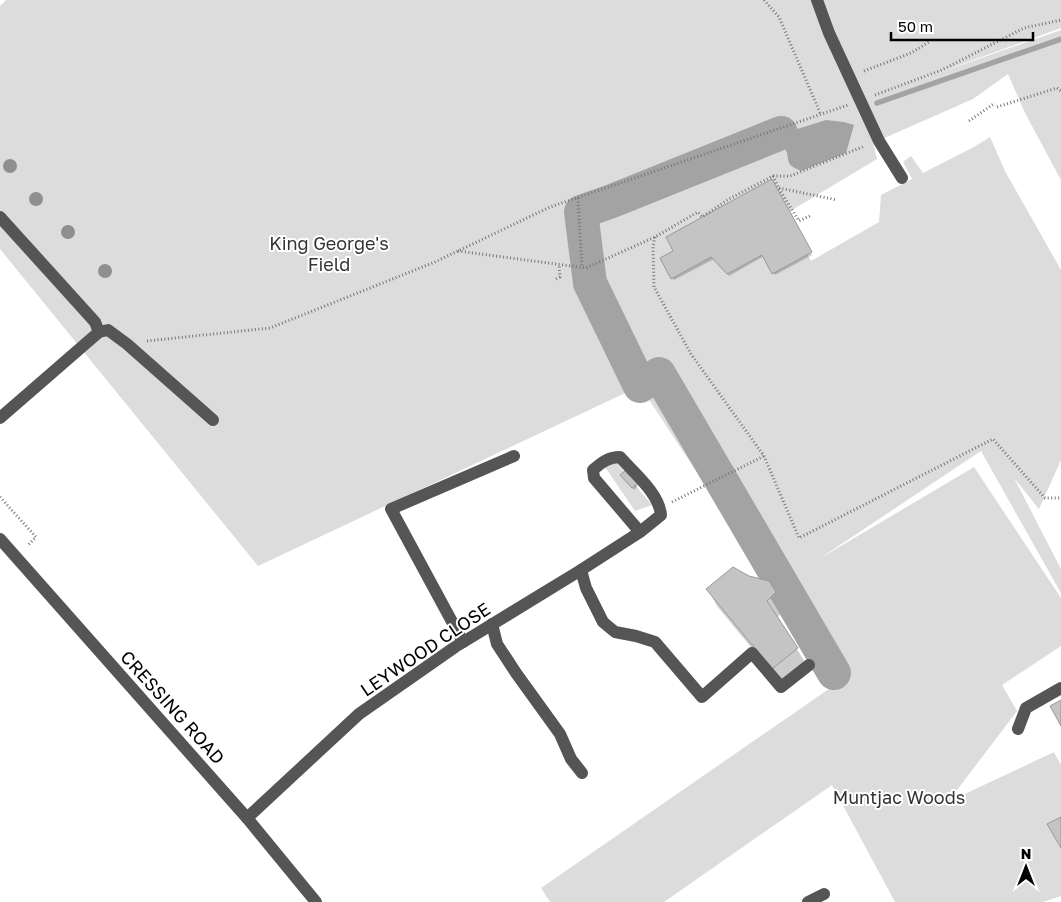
<svg xmlns="http://www.w3.org/2000/svg" width="1061" height="902" font-family="'Golos Text',sans-serif">
<style>
.green{fill:#dcdcdc}
.water{fill:#a3a3a3}
.shadow{fill:#0003}
.lines{fill:none;stroke-linecap:round;stroke-linejoin:round}
.stream{stroke:#a3a3a3;stroke-width:5.5}
.river{stroke:#a3a3a3;stroke-width:34}
.building{fill:#c4c4c4;stroke:#999}
.path{stroke:#777;stroke-width:3;stroke-dasharray:1 2.5;stroke-linecap:butt}
.minor{stroke:#555;stroke-width:12}
.tree{fill:#8f8f8f}
.labels{text-anchor:middle;dominant-baseline:central;stroke-width:4;stroke-linejoin:round;paint-order:stroke}
.park-label{font-size:18px;fill:#333;stroke:#fff}
.street-label{font-size:18px;fill:#000;stroke:#fff}
</style>
<rect width="100%" height="100%" fill="#fff"/>
<!-- green -->
<g class="green">
<path d="M6 0H1061V28L910 83 1061 30V180L1025 113 1008 74 973 99 873 143 877 159 787 213 811 261 879 222 881 195 912 179 903 162 911 156 923 173 974 147 990 137 1005 171 1061 270V460L1039 509 1014 478 1061 569V593L981 451 819 559 974 467 1061 598V646L1002 685 1017 711 951 798 952 800 1054 752 1061 765V817L1048 824 1061 848V896L1043 902H895L832 785 664 902H550L541 888 836 684 640 386 258 566 0 249V6Z"/>
<path d="M616 462 652 505 635 511 605 467Z"/>
</g>
<!-- water -->
<path class="water" d="M826 120 844 122 854 125 846 153 801 171C789 165 789 166 787 153 786 149 781 143 779 139L782 135 781 133 791 131Z"/>
<!-- shadow -->
<g class="shadow">
<path d="M771 181 812 255 775 275 764 256 729 276 714 259 674 280 662 258 675 251Z"/>
<path d="M623 477 637 484 638 486 634 490Z"/>
<path d="M708 589 775 593 785 609 777 618 807 665 782 685 717 606Z"/>
</g>
<g class="lines">
<!-- stream -->
<path class="stream" d="M877 103 1061 39"/>
<!-- river -->
<path class="river" d="M781 133 612 201 581 212 590 283 640 386 659 374 834 673"/>
</g>
<!-- building -->
<g class="building">
<path d="M772 179 812 252 772 274 762 255 727 274 711 257 671 279 660 258 673 251 666 237Z"/>
<path d="M626 470 638 483 632 488 620 475Z"/>
<path d="M733 567 749 576 769 581 776 592 767 601 798 648 772 669 706 589Z"/>
<path d="M1061 700V726L1050 706Z"/>
<path d="M1061 817V848L1047 824Z"/>
</g>
<g class="lines">
<!-- path -->
<g class="path">
<path d="M764 0 779 17 821 115"/>
<path d="M864 71 911 53 929 42"/>
<path d="M875 95 942 70 1024 28 1061 20"/>
<path d="M997 107 1057 88 1061 91"/>
<path d="M969 121 995 103"/>
<path d="M773 176 778 187 799 221 812 215"/>
<path d="M779 188 837 200"/>
<path d="M578 198 582 267"/>
<path d="M655 237 653 246 654 287 691 354 764 456 799 538 993 439 1045 498H1061"/>
<path d="M458 251 586 268 655 237 698 212 702 217 729 199 773 176H790L865 146"/>
<path d="M556 279 560 277 559 264"/>
<path d="M147 341 270 328 435 262 550 207 848 105"/>
<path d="M0 497 36 537 27 546"/>
<path d="M672 502 764 456"/>
</g>
<!-- minor -->
<g class="minor">
<path d="M817 0 829 33 879 141 902 178"/>
<path d="M0 217 95 322 99 332"/>
<path d="M0 418 99 332 108 330 127 344 213 420"/>
<path d="M0 539 247 818 316 902"/>
<path d="M581 570 586 588 603 622 615 632 636 636 655 642 702 697 752 653 781 687 809 665"/>
<path d="M492 624 497 644 516 673 560 734 571 759 582 773"/>
<path d="M463 642 391 509 514 456"/>
<path d="M1018 729 1026 708 1061 688"/>
<path d="M247 818 359 714 455 647 581 570 640 532 661 515C659 493 634 473 620 457 609 457 602 462 593 470L594 478 640 532"/>
<path d="M808 902 824 894"/>
</g>
</g>
<!-- trees -->
<g class="tree">
<circle cx="10" cy="166" r="7"/>
<circle cx="36" cy="199" r="7"/>
<circle cx="68" cy="232" r="7"/>
<circle cx="105" cy="271" r="7"/>
</g>
<g class="labels">
<!-- park labels -->
<g class="park-label">
<text x="329" y="243">King George's<tspan x="329" dy="21">Field</tspan></text>
<text x="899" y="797">Muntjac Woods</text>
</g>
<!-- street labels -->
<g class="street-label">
<text transform="translate(425 649) rotate(-34)">LEYWOOD CLOSE</text>
<text transform="translate(173 707) rotate(48)">CRESSING ROAD</text>
</g>
</g>
<!-- north arrow -->
<g transform="translate(1026 867)" stroke="#ffffff" stroke-width="4" paint-order="stroke">
<path d="M0-4L9 19L0 12L-9 19Z" fill="#000000"/>
<text y="-8" font-size="14" font-weight="bold" text-anchor="middle" fill="#000000">N</text>
</g>
<!-- scale -->
<path d="M891 32v8h142v-8" fill="none" stroke="#000000" stroke-width="2.5"/>
<text x="898" y="32" font-size="15" fill="#000000" stroke="#ffffff" stroke-width="4" paint-order="stroke">50 m</text>
</svg>
